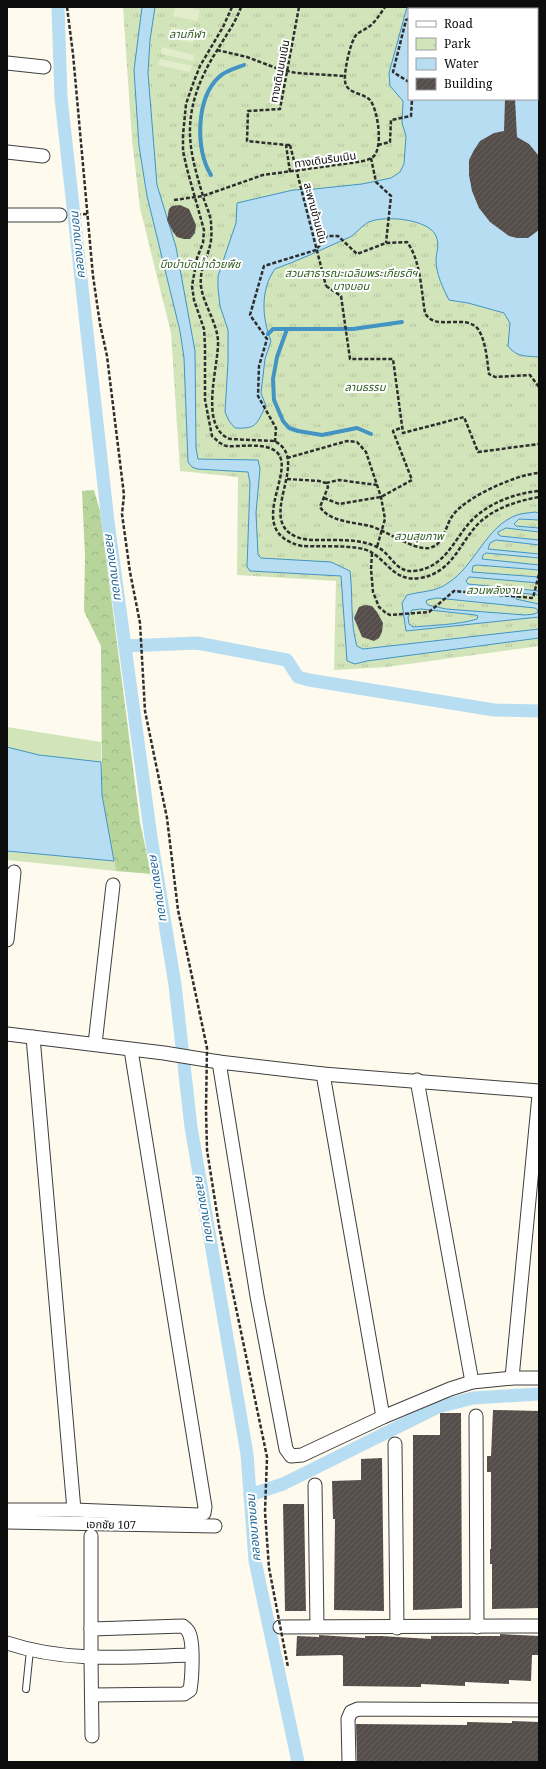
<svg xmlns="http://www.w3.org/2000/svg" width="546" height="1769" font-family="'Noto Serif','Noto Sans Thai',serif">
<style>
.grass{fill:#d2e5ba}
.forest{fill:url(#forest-crowns)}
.park{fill:url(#park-tufts);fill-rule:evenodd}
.pitch{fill:#e3edcb}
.water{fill:#b6ddf1;stroke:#4394c2;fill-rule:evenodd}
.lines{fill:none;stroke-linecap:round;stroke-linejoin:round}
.stream{stroke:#4394c2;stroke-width:4}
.canal{stroke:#b6ddf1;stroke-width:13}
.building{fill:url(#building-hatch)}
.service-casing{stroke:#3f3f3f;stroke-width:8}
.minor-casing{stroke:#3f3f3f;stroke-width:15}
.path{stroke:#2e2e2e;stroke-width:2.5;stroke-dasharray:4 2;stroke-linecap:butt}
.service{stroke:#fff;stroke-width:6}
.minor{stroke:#fff;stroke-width:13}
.path-bridge{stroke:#2e2e2e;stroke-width:2.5;stroke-dasharray:4 2;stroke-linecap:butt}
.labels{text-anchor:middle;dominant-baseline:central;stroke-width:4;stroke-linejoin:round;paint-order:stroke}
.park-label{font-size:11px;font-style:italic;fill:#315f22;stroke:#fff}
.street-label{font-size:11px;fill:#0c0c0c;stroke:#fff}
.water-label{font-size:12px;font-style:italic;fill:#206694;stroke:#fff}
</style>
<defs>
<pattern id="forest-crowns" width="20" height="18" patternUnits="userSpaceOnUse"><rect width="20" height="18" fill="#b7d59a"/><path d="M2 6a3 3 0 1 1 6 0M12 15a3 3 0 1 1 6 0" fill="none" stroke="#9cb684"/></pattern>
<pattern id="park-tufts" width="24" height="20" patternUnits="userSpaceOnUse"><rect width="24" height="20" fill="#d2e5ba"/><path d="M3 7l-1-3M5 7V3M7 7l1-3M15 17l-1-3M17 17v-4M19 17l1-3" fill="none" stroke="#b3c39f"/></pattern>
<pattern id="building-hatch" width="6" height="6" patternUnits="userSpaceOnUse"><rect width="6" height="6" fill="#544d4a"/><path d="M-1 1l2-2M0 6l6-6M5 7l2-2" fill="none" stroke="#686260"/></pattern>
</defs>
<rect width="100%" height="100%" fill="#fefaed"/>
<!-- grass -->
<g class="grass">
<path d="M7 727 101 742V762L39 755 7 747Z"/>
<path d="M7 851 114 861 116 871 7 860Z"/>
</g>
<!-- forest -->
<path class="forest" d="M94 490 100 511 140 822 151 874 116 871 102 795 101 646 84 611 85 556 82 491Z"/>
<!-- park -->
<path class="park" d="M123 7H539V646L387 667 334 670 336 581 237 575 238 477 180 471 171 333 140 208 132 140ZM409 9H537V99H409Z"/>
<!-- pitch -->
<g class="pitch">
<path d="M175 7H186L200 10 198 21 173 16Z"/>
<path d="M171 27 195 32 193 43 169 38Z"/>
<path d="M162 47 194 55 193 61 161 54Z"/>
<path d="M160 59 192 66 190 72 158 65Z"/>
</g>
<!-- water -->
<g class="water">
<path d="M142 7H155L150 40 148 73 157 185 176 247 195 351 196 448 198 459 258 460 260 469 256 513 258 555 261 558 331 562 350 571C353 594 350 625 357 646L363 649 539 629V638L367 661 355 664 347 661 341 576 250 571 247 567 250 483 248 472 197 469 192 467 188 462 184 358 180 331 147 196 139 146 134 70Z"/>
<path d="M407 7H505V9H409V99H537V85L539 108V357C526 356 516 357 508 346L510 323 504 313 468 303 449 300C443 288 436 274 436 260 436 252 440 246 436 236 429 219 385 215 369 222 362 225 357 233 350 237 325 248 300 260 275 269 260 290 262 318 271 341L265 359 261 393 266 406C256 424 258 429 235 428L229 421 225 412 228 362V330L220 306 218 288V276L236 223 237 203 293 190 314 189 362 184 391 178 400 172 404 164 406 136 402 123 403 101 390 86 389 73Z"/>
<path d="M535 512 539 513V520L519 519 514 524 516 526 539 528V532L506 528 498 532V534L500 536 539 540V545L496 540 490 543 488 549 539 554V558L486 553 483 555 482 559 539 565V570L477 565 473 566 472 572 539 577V583L469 577 466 581 468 584 539 591V595L521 593 517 595 516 599 539 604V617L406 631 402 603 407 595C422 591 436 592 448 583 475 566 486 526 517 515 523 513 529 513 535 512ZM437 598 535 608 538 610V612L534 614 525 615 446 609 428 605 426 602 427 600ZM421 609 475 615 478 616 477 619C457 625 434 625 413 627L409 624 408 617 412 610Z"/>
<path d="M7 747 39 755 101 762 102 795 114 861 7 851Z"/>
</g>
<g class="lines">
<!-- stream -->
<g class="stream">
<path d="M211 175C195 150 196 98 219 77 225 71 236 68 244 65"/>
<path d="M287 329 277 357 273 379 274 400 283 421 289 428 298 431 322 435 357 428 371 434"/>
<path d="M268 334 273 329H353L402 322"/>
</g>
<!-- canal -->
<g class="canal">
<path d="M58 7 61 98 108 522 151 837 175 985 191 1127 247 1454 255 1561 298 1762"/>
<path d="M125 646 197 643 287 660 298 677 309 680 494 710 539 711"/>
<path d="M250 1495 283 1484 438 1407 473 1398 539 1394"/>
</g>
</g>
<!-- building -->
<g class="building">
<path d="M505 99H515L517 137 529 144 539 156V230L528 238H517L509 236 490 222 479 208 472 191 469 175V160L474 150 480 141 494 133 504 131Z"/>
<path d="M180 205 189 209 196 225 195 233 190 239H184L177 237 173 232 167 220 169 209 172 206Z"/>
<path d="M365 605 372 606 377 612 383 623 382 632 379 638 374 641 362 637 354 618 359 607Z"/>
<path d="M493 1410 539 1411V1608L492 1609V1564H490V1549H491V1472H487V1456H491Z"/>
<path d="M440 1413H461L462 1608 413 1610V1435H440Z"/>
<path d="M382 1458 384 1611 334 1610 335 1519H333L332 1481 361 1480V1459Z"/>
<path d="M283 1504H304L306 1611H285Z"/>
<path d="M500 1634 539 1636V1655H532L531 1681 509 1680V1684L465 1682V1686L421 1684V1687L343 1686V1656L341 1655 296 1656 297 1636 319 1637V1635L365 1638V1636H381L431 1639V1636H500Z"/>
<path d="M512 1721 539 1722V1762H357L356 1724 467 1725V1722L512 1723Z"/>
</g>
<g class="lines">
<!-- service casing -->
<g class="service-casing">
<path id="service" d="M26 1689 30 1650"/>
</g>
<!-- minor casing -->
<g class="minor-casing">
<g id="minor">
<path d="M7 63 44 67"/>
<path d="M7 152 43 156"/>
<path d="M7 215H60"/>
<path d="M7 940 14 872"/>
<path d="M7 1034 164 1053 219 1062 323 1074 539 1091"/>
<path d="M33 1037 74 1510"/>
<path d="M95 1044 113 885"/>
<path d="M219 1062 257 1296 286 1449 291 1456 302 1455 383 1417 450 1389 472 1382 512 1378H539"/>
<path d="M323 1074 383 1417"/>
<path d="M417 1080 472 1382"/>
<path d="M512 1378 539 1095"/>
<path d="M476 1416 477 1627"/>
<path d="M395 1444 397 1628"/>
<path d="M315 1485 317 1626"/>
<path d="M7 1510H74L199 1515 204 1513 205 1507 131 1050"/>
<path d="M7 1522 215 1526"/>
<path d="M91 1536V1658L92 1736"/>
<path d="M280 1627 539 1626"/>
<path d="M91 1629 183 1626C185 1628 188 1630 189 1633 194 1643 192 1679 190 1690L184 1694 92 1695"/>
<path d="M7 1643C67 1663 130 1657 191 1655"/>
<path d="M349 1762 348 1719 351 1712 358 1709 539 1710"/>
</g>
</g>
<!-- path -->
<g class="path">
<path d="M232 7 223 27 200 66 194 81 186 104 183 135V151L187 169 204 230 203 243 197 258 192 286 194 300 204 329 205 346V400L212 436 220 443 226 446C240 447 259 443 272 449 305 464 238 531 302 546 319 547 358 544 371 552 389 563 395 582 420 578 452 573 459 544 478 524 494 508 517 501 539 497"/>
<path d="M241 7C236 22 226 35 218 49 205 69 194 92 191 116 187 144 195 169 203 196 205 204 210 213 211 222 211 227 212 234 211 240 209 257 199 267 201 286 203 304 217 322 218 341 219 366 198 427 230 439L274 441C313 459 254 520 297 537 307 541 319 540 330 540 346 540 362 540 377 547 391 553 395 573 414 571 446 568 454 538 473 519 491 502 516 493 539 491"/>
<path d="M522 7 523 9"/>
<path d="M428 9 429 7"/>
<path d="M409 19 406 20 393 72 409 82"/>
<path d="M217 50 247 57 276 68 296 73 345 76"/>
<path d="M537 51 539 54"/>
<path d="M286 145H290"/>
<path d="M378 145 390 142 391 120 411 116 412 99"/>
<path d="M371 158 376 182 391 196 386 243"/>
<path d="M290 172 286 145 247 141 248 111 280 109 299 7"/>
<path d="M174 200 203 196 263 175 358 162C363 161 370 160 374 156 383 146 378 110 370 100 364 93 346 94 345 81 344 72 350 41 357 34 361 31 366 29 370 26 376 21 380 14 385 7"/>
<path d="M71 215 87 214"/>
<path d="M326 286 341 296 350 359H393L403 433 464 417 478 452 539 444"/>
<path d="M275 442 276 428 258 396 259 366 267 339 250 315 264 266 316 250 327 236H338L357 254 386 243 407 242C421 261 421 290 425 313 435 332 465 313 478 329 486 341 487 360 489 374L495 377 530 375 539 387"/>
<path d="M287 458 347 441 357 442 366 452 381 497 385 519 377 547"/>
<path d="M287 479 319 481 326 483 328 487 320 507C330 522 353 522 370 526 387 531 413 550 429 548 445 545 445 525 453 515 466 497 517 474 539 473"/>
<path d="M326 483 339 480 377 485"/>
<path d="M324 498 339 504 381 497 412 480 393 431 403 427"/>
<path d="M372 553 371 569 373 592 379 607 386 613 390 615 429 612 454 591 533 598 539 574"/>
</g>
<!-- service -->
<use href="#service" class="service"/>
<!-- minor -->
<use href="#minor" class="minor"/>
<!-- path-bridge -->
<g class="path-bridge">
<path d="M67 7 73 54 93 276 100 324 107 356 124 495 122 514 130 572 140 623 145 711 167 818 178 910 207 1048 206 1110 207 1150 219 1226 267 1457 265 1512 269 1568 288 1667"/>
<path d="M290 145 326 286"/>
</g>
</g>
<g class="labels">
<!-- park labels -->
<g class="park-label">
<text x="187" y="33">ลานกีฬา</text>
<text x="200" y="263">บึงบำบัดน้ำด้วยพืช</text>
<text x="351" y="272">สวนสาธารณะเฉลิมพระเกียรติฯ<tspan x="351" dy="13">บางบอน</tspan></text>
<text x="365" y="386">ลานธรรม</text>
<text x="419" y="535">สวนสุขภาพ</text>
<text x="494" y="589">สวนพลังงาน</text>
</g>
<!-- street labels -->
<g class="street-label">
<text transform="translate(279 71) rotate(-79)">ทางเดินบนเนิน</text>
<text transform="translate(325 159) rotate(-8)">ทางเดินริมเนิน</text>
<text transform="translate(316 213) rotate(75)">สะพานข้ามเนิน</text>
<text transform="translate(111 1524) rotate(1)">เอกชัย 107</text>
</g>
<!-- water labels -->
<g class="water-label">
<text transform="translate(77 245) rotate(-96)">คลองบางบอน</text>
<text transform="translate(114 566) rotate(82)">คลองบางบอน</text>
<text transform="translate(159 887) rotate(81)">คลองบางบอน</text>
<text transform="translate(205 1208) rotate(80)">คลองบางบอน</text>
<text transform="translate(253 1528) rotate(-95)">คลองบางบอน</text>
</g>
</g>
<!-- border -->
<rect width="546" height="1769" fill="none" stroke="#0c0c0c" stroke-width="16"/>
<!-- legend -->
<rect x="408" y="8" width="130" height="92" fill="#ffffff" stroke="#9e9e9e"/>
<rect x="416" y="21" width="20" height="6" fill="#ffffff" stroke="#9e9e9e"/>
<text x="444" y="28" font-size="12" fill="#0c0c0c">Road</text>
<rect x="416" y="38" width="20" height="12" fill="url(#park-tufts)" stroke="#9e9e9e"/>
<text x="444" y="48" font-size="12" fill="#0c0c0c">Park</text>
<rect x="416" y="58" width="20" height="12" fill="#b6ddf1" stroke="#9e9e9e"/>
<text x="444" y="68" font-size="12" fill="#0c0c0c">Water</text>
<rect x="416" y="78" width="20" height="12" fill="url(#building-hatch)" stroke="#9e9e9e"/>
<text x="444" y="88" font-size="12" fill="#0c0c0c">Building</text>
</svg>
